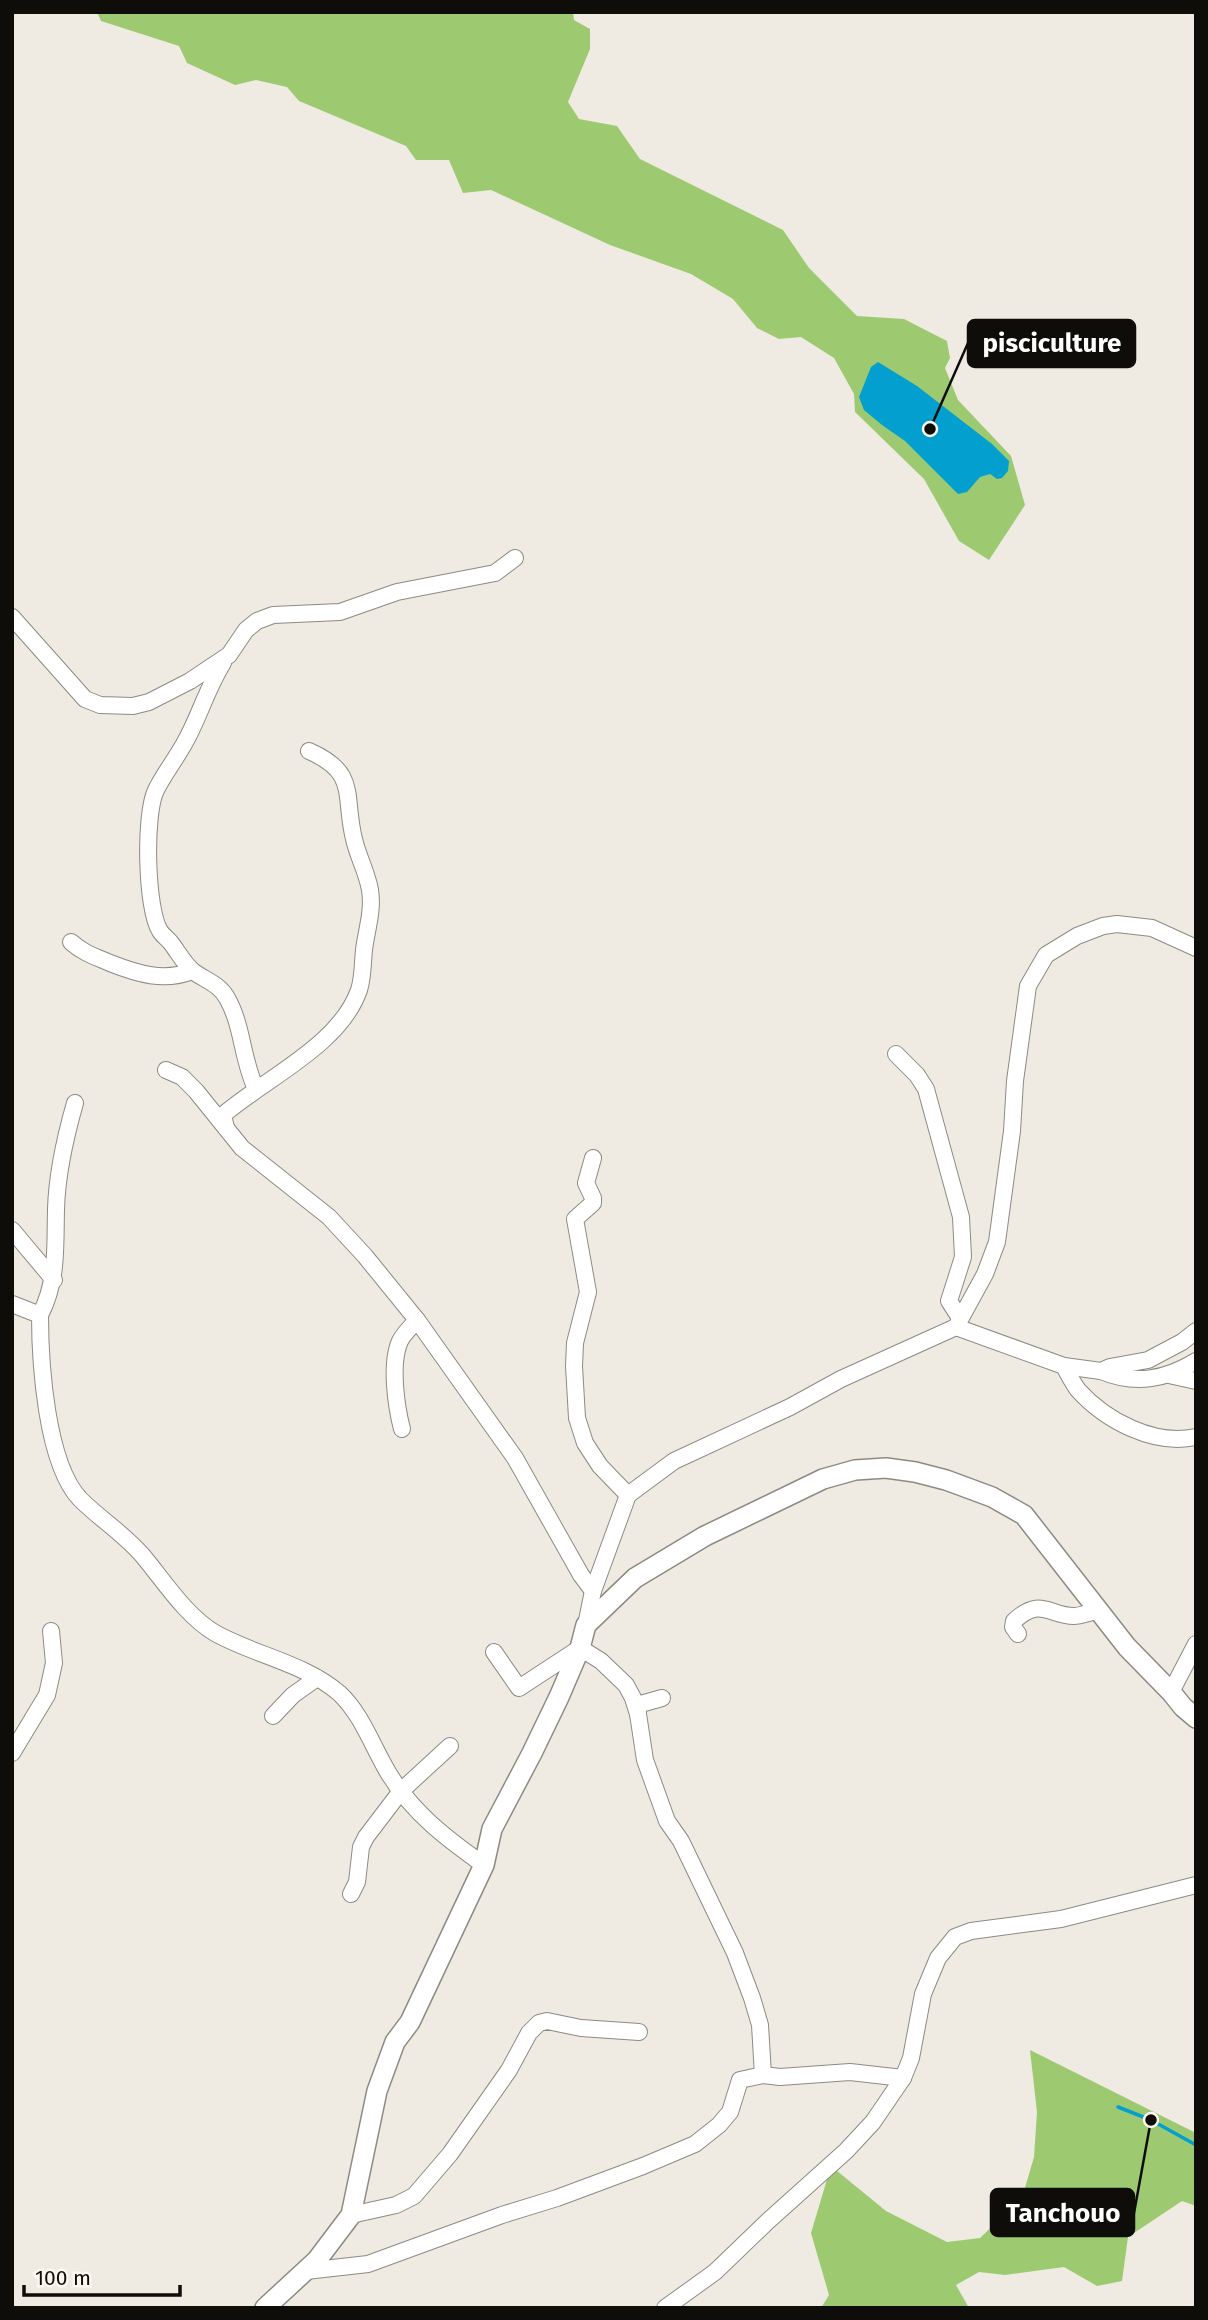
<svg xmlns="http://www.w3.org/2000/svg" width="1208" height="2320" font-family="'Fira Sans',sans-serif">
<style>
.forest{fill:#9dca71}
.water{fill:#039fce}
.lines{fill:none;stroke-linecap:round;stroke-linejoin:round}
.stream{stroke:#039fce;stroke-width:3.5}
.minor-casing{stroke:#8e8a83;stroke-width:18}
.major-casing{stroke:#8e8a83;stroke-width:22}
.minor{stroke:#fff;stroke-width:16}
.major{stroke:#fff;stroke-width:19}
.leader{fill:none;stroke:#0e0d0a;stroke-width:2.5}
.callout-dot{fill:#0e0d0a;stroke:#fcf8f0;stroke-width:2.5}
.callout{fill:#0e0d0a;stroke:#0e0d0a;stroke-width:2.5}
.callout-label{font-size:26px;text-anchor:middle;font-weight:bold;fill:#fff}
</style>
<rect width="100%" height="100%" fill="#efebe3"/>
<!-- forest -->
<g class="forest">
<path d="M97 12H573L574 20 590 29V49L568 102 579 119 617 126 640 159 783 230 809 268 857 316 904 319 947 341 950 358 945 368 958 400 1011 456 1025 505 989 560 959 541 924 479 855 412 854 394 834 358 801 337 779 339 757 328 733 299 691 274 610 245 491 190 463 193 449 160H416L406 146 299 101 287 87 256 80 235 85 187 63 179 46 101 21Z"/>
<path d="M1030 2050 1196 2133V2206L1182 2201 1128 2237 1122 2281 1097 2286 1064 2267 1005 2275 979 2272 956 2285 969 2308H821L829 2295 811 2233 831 2166 886 2211 947 2242 980 2238 1022 2198 1034 2157 1037 2112Z"/>
</g>
<!-- water -->
<path class="water" d="M878 362 917 386 992 444 1009 461 1008 471 1002 478 997 479 990 474 980 477 967 492 958 494 905 441 882 425 864 410 859 397 871 367Z"/>
<g class="lines">
<!-- stream -->
<path class="stream" d="M1118 2107 1151 2120 1196 2145"/>
<!-- minor casing -->
<g class="minor-casing">
<g id="minor">
<path d="M12 617 85 699 100 705 133 706 149 702 190 681 229 655 246 630 257 621 273 615 340 612 397 592 495 573 515 558"/>
<path d="M223 663C207 688 199 718 184 744 175 760 164 774 156 790 144 814 146 909 160 931 163 936 168 939 171 943 178 952 185 965 194 972 207 981 219 984 227 998 243 1026 242 1060 256 1089"/>
<path d="M71 942C83 953 96 957 110 963 138 974 164 982 192 971"/>
<path d="M896 1054 917 1075 926 1089 961 1217 963 1257 949 1301 960 1318"/>
<path d="M166 1070 182 1077 196 1091 242 1148 329 1217 365 1256 417 1320 515 1458 581 1575 593 1591"/>
<path d="M226 1128 223 1115C266 1078 340 1045 359 990 364 975 362 959 365 943 368 925 373 908 370 890 367 872 358 857 354 839 343 795 359 773 309 751"/>
<path d="M593 1158 586 1183 593 1198V1203L575 1219 588 1292 575 1343 574 1366 577 1418 585 1443 600 1466 628 1495"/>
<path d="M12 1230 54 1280"/>
<path d="M12 1304 40 1315C40 1362 46 1463 80 1499 100 1519 123 1533 143 1556 164 1581 186 1616 215 1633 254 1655 304 1663 339 1693 362 1714 373 1748 389 1774 413 1813 447 1839 484 1865"/>
<path d="M40 1315C58 1281 55 1246 56 1209 57 1173 65 1138 75 1103"/>
<path d="M956 1327 1064 1366 1101 1371 1110 1367 1148 1360 1182 1342 1196 1331"/>
<path d="M1064 1366C1068 1374 1073 1383 1078 1390 1106 1421 1154 1446 1196 1437"/>
<path d="M1101 1371C1135 1385 1165 1380 1196 1361"/>
<path d="M1169 1375 1196 1381"/>
<path d="M402 1429C396 1406 390 1363 400 1341 404 1333 411 1327 417 1320"/>
<path d="M586 1625 593 1591 628 1495 674 1461 790 1407 841 1379 956 1327 985 1274 997 1242 1012 1131 1015 1081 1028 986 1046 955 1077 936 1103 926 1117 924 1152 928 1196 948"/>
<path d="M1018 1634 1013 1627 1014 1621C1041 1596 1049 1616 1074 1616 1081 1616 1090 1612 1097 1611"/>
<path d="M494 1652 519 1688 580 1648 601 1661 626 1685 633 1698 638 1714 645 1760 667 1821 681 1841 735 1953 752 1998 760 2025 763 2075"/>
<path d="M1171 1692 1196 1644"/>
<path d="M638 1714 637 1705 662 1698"/>
<path d="M273 1716 293 1695 317 1678"/>
<path d="M12 1753 47 1695 54 1663 51 1631"/>
<path d="M351 1894 357 1882 361 1847 366 1837 401 1791 450 1746"/>
<path d="M351 2215 396 2205 414 2196 450 2154 509 2070 529 2033 539 2023 547 2021 581 2028 639 2032"/>
<path d="M306 2271 368 2264 502 2215 557 2198 643 2166 695 2144 719 2125 730 2112 740 2080 763 2075 780 2077 850 2072 903 2078 911 2058 923 1994 938 1958 955 1937 971 1931 1061 1919 1196 1885"/>
<path d="M665 2308 715 2272 768 2221 846 2151 873 2122 903 2078"/>
</g>
</g>
<!-- major casing -->
<g class="major-casing">
<path id="major" d="M265 2308 317 2260 351 2215 377 2091 395 2042 410 2022 484 1865 492 1829 532 1753 559 1697 580 1648 586 1625 635 1578 705 1536 823 1479 855 1470 886 1468 915 1472 946 1480 992 1497 1024 1515 1127 1647 1171 1692 1183 1707 1196 1718"/>
</g>
<!-- minor -->
<use href="#minor" class="minor"/>
<!-- major -->
<use href="#major" class="major"/>
</g>
<!-- callouts -->
<path class="leader" d="M930 429L968 343M1151 2120L1134 2213"/>
<g class="callout-dot">
<circle cx="930" cy="429" r="7"/>
<circle cx="1151" cy="2120" r="7"/>
</g>
<g class="callout">
<rect x="968" y="320" width="167" height="47" rx="7"/>
<rect x="991" y="2189" width="143" height="47" rx="7"/>
</g>
<g class="callout-label">
<text x="1052" y="352">pisciculture</text>
<text x="1063" y="2222">Tanchouo</text>
</g>
<!-- border -->
<rect width="1208" height="2320" fill="none" stroke="#0e0d0a" stroke-width="28"/>
<!-- scale -->
<path d="M24 2285v10h156v-10" fill="none" stroke="#0e0d0a" stroke-width="3.5"/>
<text x="35" y="2285" font-size="21" fill="#0e0d0a" stroke="#fcf8f0" stroke-width="5" paint-order="stroke">100 m</text>
</svg>
